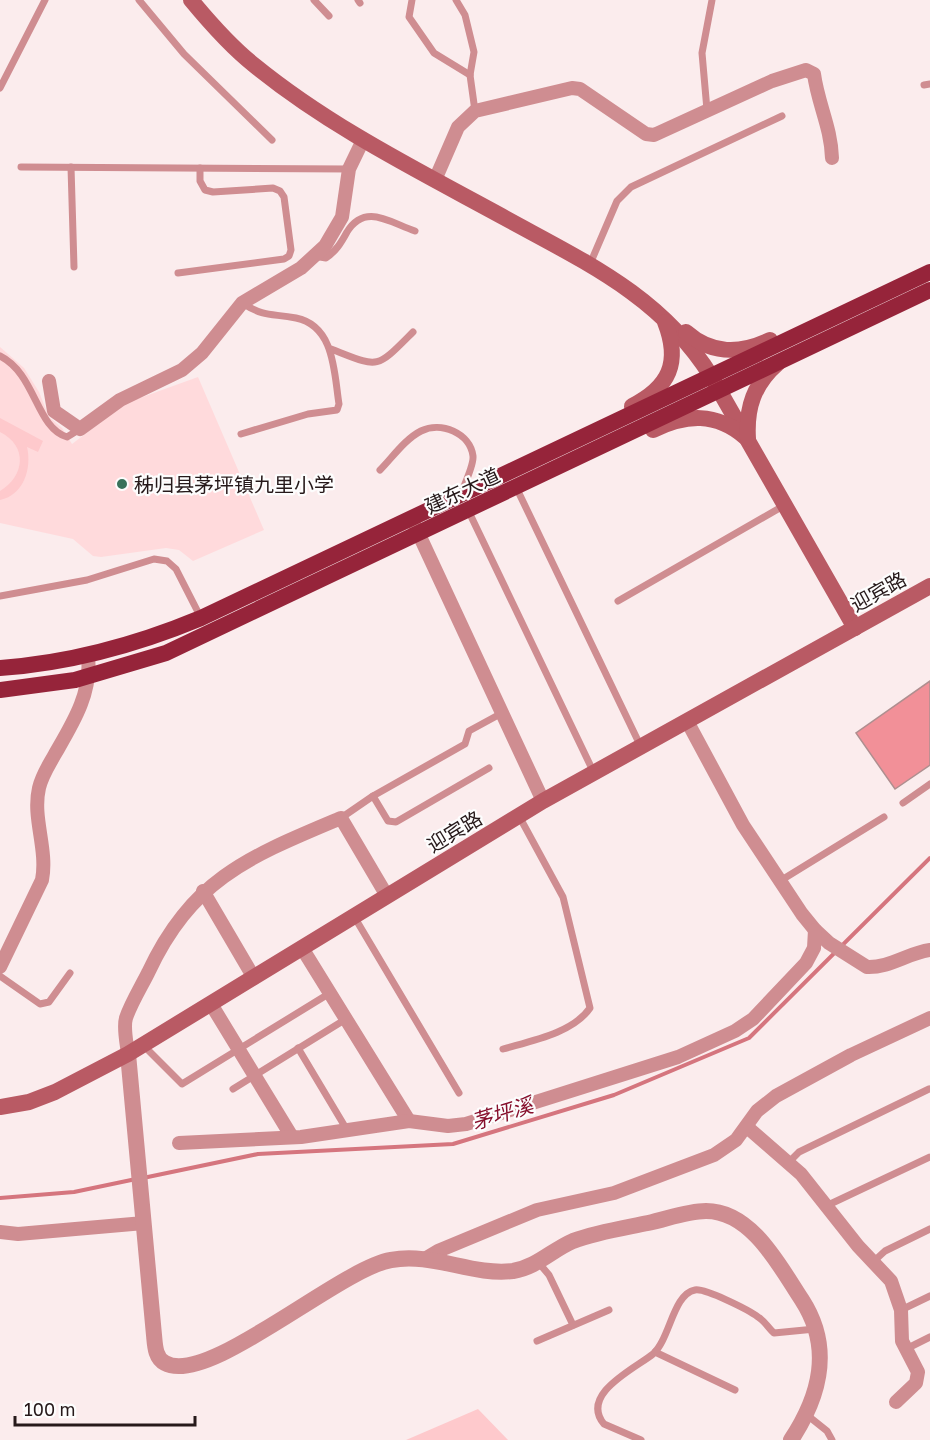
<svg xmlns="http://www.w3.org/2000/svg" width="930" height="1440" font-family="'Golos Text','Noto Sans SC',sans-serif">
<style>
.built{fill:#ffdadc}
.green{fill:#fec9cc}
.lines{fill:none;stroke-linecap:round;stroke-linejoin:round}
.stream{stroke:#d5757e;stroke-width:4}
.building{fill:#f29098;stroke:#af8e8f;stroke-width:1.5}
.service{stroke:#cf8d91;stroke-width:7}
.minor{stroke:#cf8d91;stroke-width:14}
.tertiary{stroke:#cf8d91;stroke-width:16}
.secondary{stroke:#b95a64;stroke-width:16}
.trunk{stroke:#96243a;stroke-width:16}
.poi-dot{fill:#39725b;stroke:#fdfdfd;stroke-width:2}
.labels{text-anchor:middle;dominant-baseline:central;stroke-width:4.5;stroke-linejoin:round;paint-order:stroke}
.poi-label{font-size:20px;fill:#26191a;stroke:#fdfdfd;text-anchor:start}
.street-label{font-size:20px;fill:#26191a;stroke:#fdfdfd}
.water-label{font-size:21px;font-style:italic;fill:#87102d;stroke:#fdfdfd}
</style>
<rect width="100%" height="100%" fill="#fbeced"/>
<!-- built -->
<path class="built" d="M0 347 24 368 39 392 49 417 62 428 72 444 126 403 198 377 264 530 193 561 179 550 166 548 101 557 93 556 73 539 0 523Z"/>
<!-- green -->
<g class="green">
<path d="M0 418 43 441 38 452 27 447C32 468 24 495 0 500V491C25 476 28 446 0 432Z"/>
<path d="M478 1409 508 1440H406Z"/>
</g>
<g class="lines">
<!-- stream -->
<g class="stream">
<path d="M143 1178 258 1154 453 1144 614 1095 749 1038 930 858"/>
<path d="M0 1198 74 1192 136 1179"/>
</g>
</g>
<!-- building -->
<path class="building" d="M930 681V765L895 789 856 733Z"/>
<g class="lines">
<!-- service -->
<g class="service">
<path d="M139 0 184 54 272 140"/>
<path d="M314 0 329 16"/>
<path d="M358 0 360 3"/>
<path d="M412 0 409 17 434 53 470 75"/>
<path d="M456 0 465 15 474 52 470 75 475 111"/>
<path d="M924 85 930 84"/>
<path d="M0 88 45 0"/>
<path d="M707 110 702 53 712 0"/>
<path d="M21 167 349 169"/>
<path d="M71 167 74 267"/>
<path d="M314 256 326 258C336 251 341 243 347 232 365 203 389 222 415 231"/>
<path d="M590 264 617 201 631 187 782 116"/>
<path d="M178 273 284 259 289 256 291 250 284 197 280 191 273 188 213 192 205 190 200 181V168"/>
<path d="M331 349C380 368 375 370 413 332"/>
<path d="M0 356C36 374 36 428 67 437L80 429"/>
<path d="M241 434 308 414 337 410 339 404C334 373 335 326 296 318 271 313 266 318 242 303"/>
<path d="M380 470C392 458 405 439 421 431 441 421 470 433 473 456 474 465 465 482 462 492"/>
<path d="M516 487 641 747"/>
<path d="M468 510 594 773"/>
<path d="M0 596 87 580 154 559 167 561 176 569 201 618"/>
<path d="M618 601 785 505"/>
<path d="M373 796 388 821 396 822 489 768"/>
<path d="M903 803 930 784"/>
<path d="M341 818 373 796 465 744 469 731 502 713"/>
<path d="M780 881 884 817"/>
<path d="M355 918 459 1093"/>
<path d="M0 976 40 1004 49 1002 70 973"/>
<path d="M143 1045 182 1084 330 993"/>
<path d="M298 1048 347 1130"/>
<path d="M503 1049C531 1041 573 1033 590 1008L563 897 519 816"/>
<path d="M233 1089 346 1019"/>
<path d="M790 1161 799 1152 929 1089"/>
<path d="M826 1206 930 1157"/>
<path d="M538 1262 549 1275 573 1325"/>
<path d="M873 1262 885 1251 930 1229"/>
<path d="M901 1310 930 1296"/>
<path d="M537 1341 609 1310"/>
<path d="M906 1349 930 1337"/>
<path d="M655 1352 735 1390"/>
<path d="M807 1415 827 1431 832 1440"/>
<path d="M641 1440 604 1424C579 1394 636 1368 653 1354 670 1339 673 1294 695 1290 705 1288 749 1310 758 1317 765 1321 768 1328 774 1333L815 1329"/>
</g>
<!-- minor -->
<g class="minor">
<path d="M435 180 458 127 475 111 572 88 580 89 646 134 654 135 772 81 806 70 814 74C818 104 831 127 832 158"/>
<path d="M49 381 54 411 80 429 120 400 182 370 202 353 242 303 301 268 325 246 342 217 349 169 363 140"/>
<path d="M415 526 543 801"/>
<path d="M687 721 743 825 802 914 815 930 829 943 867 967C889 968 908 953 930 950"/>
<path d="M203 891 254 978"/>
<path d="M302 948 409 1121"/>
<path d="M0 967 42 880C48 849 32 818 39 788 42 775 49 765 55 754 73 723 92 693 88 656"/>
<path d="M211 1004 292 1137"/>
<path d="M128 1054C127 1044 123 1028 126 1018 131 1003 141 987 148 973 192 878 251 856 341 818L387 896"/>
<path d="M747 1127 801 1174 858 1246 891 1281 901 1310 902 1341 918 1372 916 1383 896 1402"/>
<path d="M179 1143 301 1137 409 1121 448 1126 466 1124 678 1057 735 1031 753 1019 806 963 814 948 815 930"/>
<path d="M0 1232 18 1234 144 1223"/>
<path d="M423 1260 438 1251 537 1210 614 1193 714 1155 736 1140 757 1111 776 1096 851 1055 930 1018"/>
</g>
<!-- tertiary -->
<path class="tertiary" d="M128 1054 154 1335C155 1345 155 1358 165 1363 207 1387 339 1269 391 1260 432 1252 472 1276 513 1271 537 1267 552 1250 573 1241 597 1232 624 1228 648 1223 667 1219 687 1211 706 1211 752 1211 780 1267 802 1300 833 1348 820 1396 791 1440"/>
<!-- secondary -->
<g class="secondary">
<path d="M191 0C210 23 230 46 254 65 330 127 419 171 505 218 585 262 661 296 711 376L855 628"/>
<path d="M686 332C712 355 740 354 770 340"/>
<path d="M632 406C669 387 681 363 665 322"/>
<path d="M653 430C686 414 716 412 745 437"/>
<path d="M748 439C746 407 754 384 778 363"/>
<path d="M0 1107 29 1102 55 1092 128 1054 543 801 930 586"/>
</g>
<!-- trunk -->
<g class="trunk">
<path d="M0 668C71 663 136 645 201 618L930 272"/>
<path d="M0 690 75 680 166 653 930 290"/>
</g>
</g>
<!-- markers -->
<circle class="poi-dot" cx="122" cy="484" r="6"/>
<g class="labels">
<!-- poi labels -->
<g class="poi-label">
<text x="134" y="484">秭归县茅坪镇九里小学</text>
</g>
<!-- street labels -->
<g class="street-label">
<text transform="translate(462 490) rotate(-25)">建东大道</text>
<text transform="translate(878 591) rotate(-29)">迎宾路</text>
<text transform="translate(454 831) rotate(-31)">迎宾路</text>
</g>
<!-- water labels -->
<g class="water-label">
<text transform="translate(502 1113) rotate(-17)">茅坪溪</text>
</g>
</g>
<!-- scale -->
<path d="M15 1416v9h180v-9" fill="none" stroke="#26191a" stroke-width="3"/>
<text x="24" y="1416" font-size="18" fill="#26191a" stroke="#fdfdfd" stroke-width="4.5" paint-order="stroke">100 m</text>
</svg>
